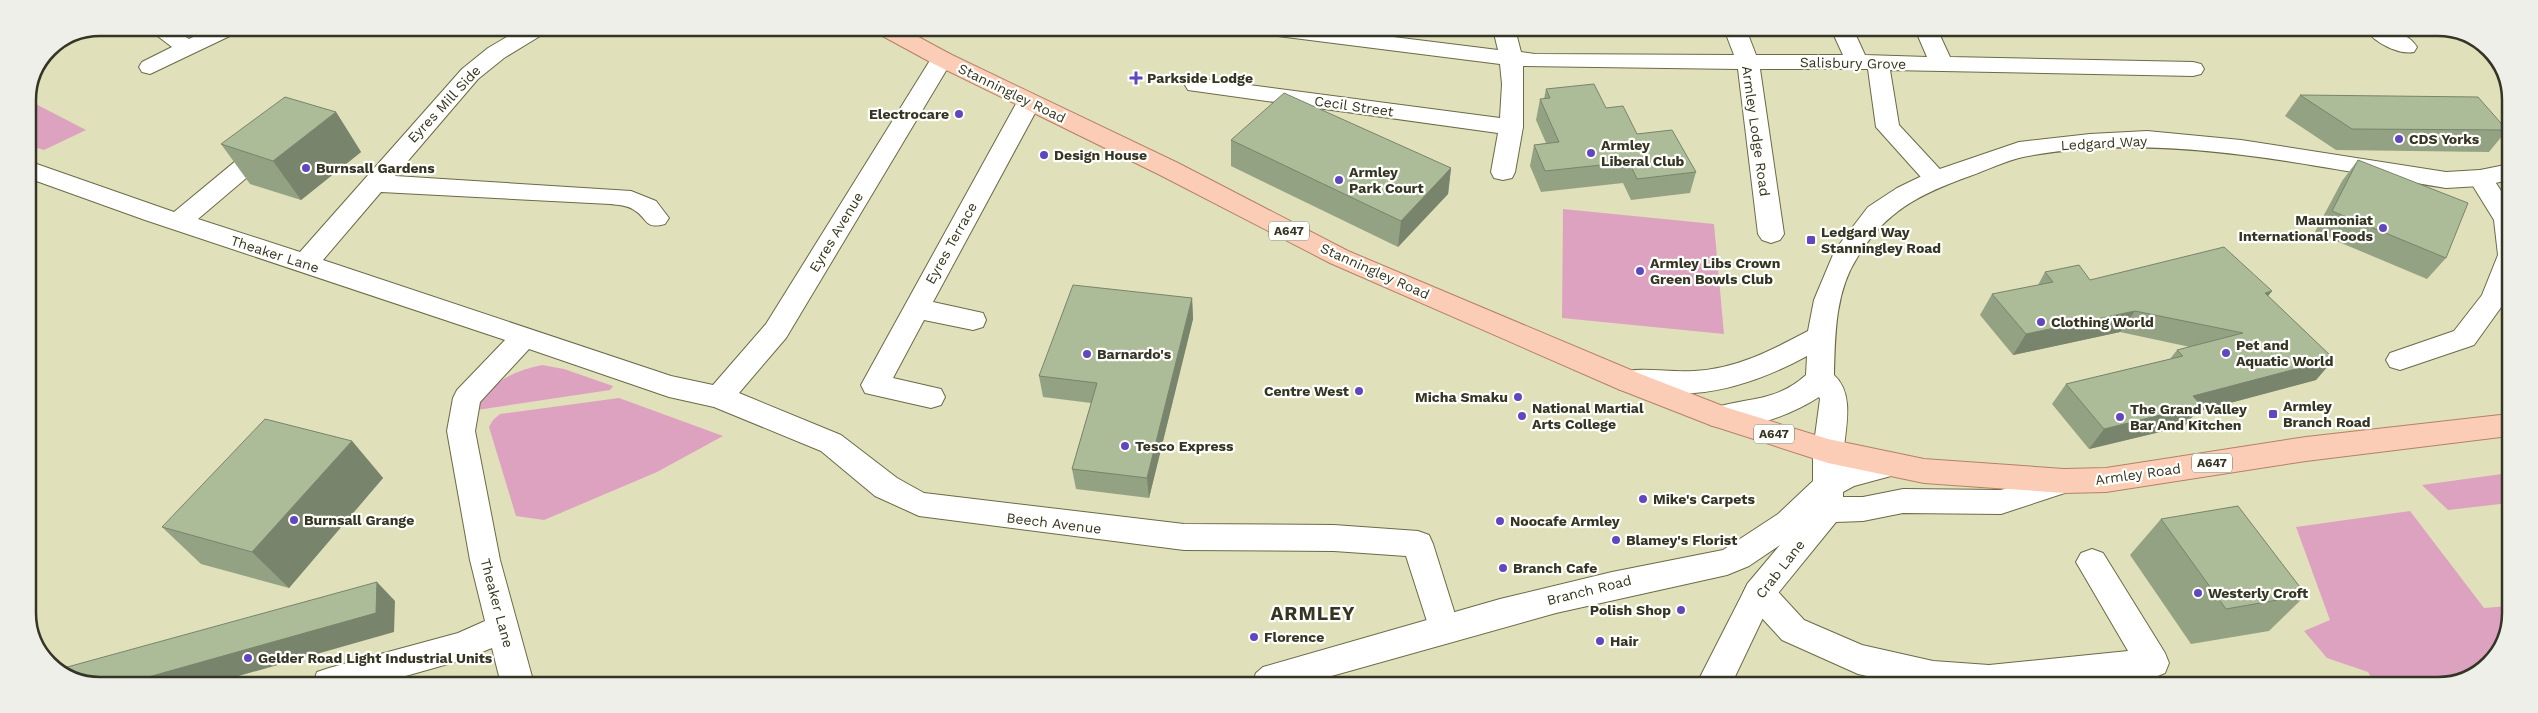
<svg xmlns="http://www.w3.org/2000/svg" width="2538" height="713" font-family="'Work Sans',sans-serif">
<style>
.green{fill:#dda2c0}
.lines{fill:none;stroke-linecap:round;stroke-linejoin:round}
.street-casing{stroke:#6b6a47;stroke-width:2}
.secondary-casing{stroke:#6b6a47;stroke-width:2}
.primary-casing{stroke:#b48263;stroke-width:2}
.street{fill:#fff;fill-rule:evenodd}
.secondary{fill:#fff;fill-rule:evenodd}
.primary{fill:#fbcdb6;fill-rule:evenodd}
.wall{fill:#94a284}
.shaded-wall{fill:#78846b}
.building{fill:#acbc99;stroke:#78846b}
.poi-dot{fill:#6047bf;stroke:#fffffb;stroke-width:2}
.labels{text-anchor:middle;dominant-baseline:central;stroke-width:4.5;stroke-linejoin:round;paint-order:stroke}
.shield{fill:#fffffb;stroke:#727265;stroke-width:1}
.shield-label{font-size:12px;font-weight:bold;fill:#353525}
.street-label{font-size:14px;fill:#353525;stroke:#fffffb}
.poi-label{font-size:14px;font-weight:bold;fill:#353525;stroke:#fffffb;text-anchor:start}
.district-label{font-size:19px;font-weight:bold;letter-spacing:1px;fill:#353525;stroke:#fffffb}
.rim{fill:none;stroke:#353525;stroke-width:2.5}
</style>
<rect width="100%" height="100%" fill="#e0e0ba"/>
<!-- green -->
<g class="green">
<path d="M28 100 86 130 44 150 28 145Z"/>
<path d="M1563 209 1714 224 1724 334 1562 318Z"/>
<path d="M542 365 564 369 613 386 610 390 477 410C490 382 513 371 542 365Z"/>
<path d="M619 398 723 436 657 472 544 520 516 516 489 427 493 420 500 414Z"/>
<path d="M2509 473V503L2448 510 2422 485Z"/>
<path d="M2410 511 2484 608 2508 606V631L2482 670 2438 685H2375L2368 672 2327 658 2304 631 2330 620 2296 527Z"/>
</g>
<g class="lines">
<!-- street casing -->
<g class="street-casing">
<g id="street">
<path d="M147 28H172L189 39 212 28H239L236 33 150 74 142 72 139 67 142 62 172 47Z"/>
<path d="M522 28H548L545 33 504 58 478 79 395 176 631 191 656 201 669 218 665 224C644 230 648 218 634 210 627 205 618 205 610 204L381 192 323 260 671 376 713 385 766 324 934 54 942 52 950 54 953 59 786 338 739 393 841 435 897 478 924 493 1184 524 1334 525 1418 531 1429 535 1433 544 1459 627 1454 637 1443 641 1432 637 1406 556 1334 551 1184 550 919 516 875 496 821 451 714 407 669 397 529 349 480 402 475 431 500 560 534 684H501L492 648 462 660 381 683H313L317 672 329 668 458 633 485 621 470 560 447 431 453 398 457 390 505 340 145 220 28 178V161L174 212 261 140 269 138 277 140 281 146 277 152 198 219 300 252 462 69 488 48Z"/>
<path d="M1267 29H1329L1498 50 1493 29H1515L1521 52 1535 54 1734 55 1724 29H1746L1756 55H1843L1831 29H1853L1865 55 1927 57 1915 29H1937L1950 57 2193 62 2201 64 2204 69 2201 74 2193 76 1890 70 1899 125 1949 179 1946 185 1937 187 1928 185 1876 127 1868 69H1760L1784 234 1780 240 1771 243 1762 240 1758 234 1738 69 1523 66V127L1515 172 1512 178 1503 180 1494 178 1491 172 1498 133 1188 90 1185 85 1188 80 1196 78 1500 118 1502 84 1500 64 1278 36 1270 34Z"/>
<path d="M2366 30C2384 29 2406 30 2417 47L2414 52C2399 55 2375 43 2366 30Z"/>
<path d="M1029 95 1037 97 1041 102 933 302 983 313 986 320 983 327 973 330 924 320 893 378 941 389 945 397 941 405 931 408 865 393 861 385 1017 102 1021 97Z"/>
<path d="M2480 170 2489 172 2510 205 2509 293 2507 299 2474 345 2400 370 2390 367 2386 360 2390 353 2454 331 2482 295 2498 255 2494 220 2468 178 2471 172Z"/>
<path d="M2092 549 2103 553 2165 653 2169 663 2165 673 2153 678 2083 685H1907L1858 674 1782 640 1748 603 1743 593 1748 583 1759 579 1770 583 1804 620 1862 645 1933 661 1989 665 2128 651 2076 562 2081 553Z"/>
</g>
</g>
<!-- secondary casing -->
<g class="secondary-casing">
<path id="secondary" d="M2147 131 2241 140 2446 172 2480 170 2510 164V180L2480 186 2446 188C2308 166 2163 130 2023 157 2005 161 1987 170 1970 176 1920 194 1885 211 1857 258 1835 292 1835 336 1834 375 1858 397 1842 437 1843 465L1892 453 1902 457 1907 465 1902 473 1854 486 1843 492V497H1863L1903 489 2001 490 2064 469 2074 472 2079 481 2074 490 2001 514 1903 513 1863 521 1836 522 1770 603 1731 685H1696L1748 583 1780 545 1749 566 1727 575 1556 613 1303 684H1252L1256 673 1263 667 1500 599 1612 572 1723 550 1778 514 1813 481V451L1820 399 1819 397C1793 414 1741 435 1710 425L1706 417 1710 409C1746 397 1775 403 1806 375L1807 356C1772 375 1733 390 1694 393 1672 394 1650 392 1628 392L1618 389 1614 381 1618 373C1642 366 1669 373 1694 371 1736 369 1772 350 1808 331L1814 300 1835 250 1868 207 1897 188 1928 173 2019 142 2090 134Z"/>
</g>
<!-- primary casing -->
<g class="primary-casing">
<path id="primary" d="M874 28H902L950 54 1178 163 1348 251 1638 373 1728 408 1828 439 1924 459 2064 469 2106 468 2306 437 2509 414V436L2306 461 2106 492 2064 493 1924 483 1828 463 1710 425 1618 389 1330 263 1160 175 934 64 877 33Z"/>
</g>
<!-- street -->
<use href="#street" class="street"/>
<!-- secondary -->
<use href="#secondary" class="secondary"/>
<!-- primary -->
<use href="#primary" class="primary"/>
</g>
<!-- wall -->
<g class="wall">
<path d="M1546 89 1606 108 1637 134 1696 172 1690 193 1631 200 1623 183 1541 192 1530 166 1534 145 1546 143 1536 120 1540 99H1544Z"/>
<path d="M2300 95 2507 130 2489 152 2336 150 2285 116Z"/>
<path d="M336 112 361 152 301 200 250 184 221 144Z"/>
<path d="M1231 140 1451 168 1448 194 1398 247 1231 166Z"/>
<path d="M2358 160 2446 258 2427 279 2315 232 2342 181Z"/>
<path d="M2045 272 2090 280 2268 296 2334 359 2316 380 2196 412 2185 426 2089 449 2052 404 2066 384 2170 359 2177 350 2190 347 2120 332 2013 355 1980 315 1992 294 2038 285Z"/>
<path d="M1192 298 1193 319 1149 498 1076 489 1072 469 1091 403 1043 397 1039 376Z"/>
<path d="M352 441 383 478 289 588 201 564 162 527Z"/>
<path d="M2161 519 2306 595 2269 631 2191 644 2130 555Z"/>
</g>
<!-- shaded-wall -->
<g class="shaded-wall">
<path d="M336 112 361 152 301 200 273 161Z"/>
<path d="M1451 168 1448 194 1398 247 1401 221Z"/>
<path d="M2272 291 2256 312 2265 293Z"/>
<path d="M1192 298 1193 319 1149 498 1147 478Z"/>
<path d="M2135 311 2120 332 2013 355 2026 334Z"/>
<path d="M2334 359 2316 380 2196 412 2185 426 2089 449 2104 429 2193 396Z"/>
<path d="M352 441 383 478 289 588 252 552Z"/>
<path d="M377 582 395 601 394 632 214 683H127Z"/>
</g>
<!-- building -->
<g class="building">
<path d="M1594 84 1606 108 1623 106 1637 134 1672 130 1696 172 1637 179 1629 162 1545 171 1534 145 1559 142 1540 99 1550 98 1546 89Z"/>
<path d="M1284 93 1451 168 1401 221 1231 140Z"/>
<path d="M2300 95 2478 97 2507 130 2352 129Z"/>
<path d="M285 97 336 112 273 161 221 144Z"/>
<path d="M2358 160 2468 203 2446 258 2332 211Z"/>
<path d="M2224 247 2272 291 2265 293 2334 359 2193 396 2201 405 2104 429 2066 384 2183 356 2177 350 2243 333 2135 311 2026 334 1992 294 2053 282 2045 272 2079 265 2090 280Z"/>
<path d="M1073 285 1192 298 1147 478 1072 469 1097 383 1039 376Z"/>
<path d="M265 419 352 441 252 552 162 527Z"/>
<path d="M2238 506 2306 595 2226 609 2161 519Z"/>
<path d="M377 582 376 613 127 683H82L60 669Z"/>
</g>
<!-- markers -->
<g class="poi-dot">
<path d="M1133.5 70.5h5v5h5v5h-5v5h-5v-5h-5v-5h5z"/>
<circle cx="959" cy="114" r="5"/>
<circle cx="2399" cy="139" r="5"/>
<circle cx="1591" cy="153" r="5"/>
<circle cx="1044" cy="155" r="5"/>
<circle cx="306" cy="168" r="5"/>
<circle cx="1339" cy="180" r="5"/>
<circle cx="2383" cy="228" r="5"/>
<rect x="1806" y="235" width="10" height="10" rx="2.5"/>
<circle cx="1640" cy="271" r="5"/>
<circle cx="2041" cy="322" r="5"/>
<circle cx="2226" cy="353" r="5"/>
<circle cx="1087" cy="354" r="5"/>
<circle cx="1359" cy="391" r="5"/>
<circle cx="1518" cy="397" r="5"/>
<rect x="2268" y="409" width="10" height="10" rx="2.5"/>
<circle cx="1522" cy="416" r="5"/>
<circle cx="2120" cy="417" r="5"/>
<circle cx="1125" cy="446" r="5"/>
<circle cx="1643" cy="499" r="5"/>
<circle cx="294" cy="520" r="5"/>
<circle cx="1500" cy="521" r="5"/>
<circle cx="1616" cy="540" r="5"/>
<circle cx="1503" cy="568" r="5"/>
<circle cx="2198" cy="593" r="5"/>
<circle cx="1681" cy="610" r="5"/>
<circle cx="1254" cy="637" r="5"/>
<circle cx="1600" cy="641" r="5"/>
<circle cx="248" cy="658" r="5"/>
</g>
<g class="labels">
<!-- shield labels -->
<g class="shield">
<rect x="1269" y="221.5" width="40" height="19" rx="4"/>
<rect x="1754" y="424.5" width="40" height="19" rx="4"/>
<rect x="2192" y="453.5" width="40" height="19" rx="4"/>
</g>
<g class="shield-label">
<text x="1289" y="231">A647</text>
<text x="1774" y="434">A647</text>
<text x="2212" y="463">A647</text>
</g>
<!-- street labels -->
<g class="street-label">
<text transform="translate(1853 63) rotate(1)">Salisbury Grove</text>
<text transform="translate(1012 93) rotate(26)">Stanningley Road</text>
<text transform="translate(444 104) rotate(-47)">Eyres Mill Side</text>
<text transform="translate(1354 106) rotate(8)">Cecil Street</text>
<text transform="translate(1756 131) rotate(82)">Armley Lodge Road</text>
<text transform="translate(2104 143) rotate(-3)">Ledgard Way</text>
<text transform="translate(836 232) rotate(-59)">Eyres Avenue</text>
<text transform="translate(951 243) rotate(-61)">Eyres Terrace</text>
<text transform="translate(275 254) rotate(18)">Theaker Lane</text>
<text transform="translate(1375 271) rotate(24)">Stanningley Road</text>
<text transform="translate(2138 474) rotate(-8)">Armley Road</text>
<text transform="translate(1054 523) rotate(7)">Beech Avenue</text>
<text transform="translate(1780 569) rotate(-52)">Crab Lane</text>
<text transform="translate(1589 590) rotate(-14)">Branch Road</text>
<text transform="translate(497 603) rotate(75)">Theaker Lane</text>
</g>
<!-- poi labels -->
<g class="poi-label">
<text x="1147" y="78">Parkside Lodge</text>
<text x="949" y="114" text-anchor="end">Electrocare</text>
<text x="2409" y="139">CDS Yorks</text>
<text x="1601" y="145">Armley<tspan x="1601" dy="16">Liberal Club</tspan></text>
<text x="1054" y="155">Design House</text>
<text x="316" y="168">Burnsall Gardens</text>
<text x="1349" y="172">Armley<tspan x="1349" dy="16">Park Court</tspan></text>
<text x="2373" y="220" text-anchor="end">Maumoniat<tspan x="2373" dy="16">International Foods</tspan></text>
<text x="1821" y="232">Ledgard Way<tspan x="1821" dy="16">Stanningley Road</tspan></text>
<text x="1650" y="263">Armley Libs Crown<tspan x="1650" dy="16">Green Bowls Club</tspan></text>
<text x="2051" y="322">Clothing World</text>
<text x="2236" y="345">Pet and<tspan x="2236" dy="16">Aquatic World</tspan></text>
<text x="1097" y="354">Barnardo's</text>
<text x="1349" y="391" text-anchor="end">Centre West</text>
<text x="1508" y="397" text-anchor="end">Micha Smaku</text>
<text x="2283" y="406">Armley<tspan x="2283" dy="16">Branch Road</tspan></text>
<text x="1532" y="408">National Martial<tspan x="1532" dy="16">Arts College</tspan></text>
<text x="2130" y="409">The Grand Valley<tspan x="2130" dy="16">Bar And Kitchen</tspan></text>
<text x="1135" y="446">Tesco Express</text>
<text x="1653" y="499">Mike's Carpets</text>
<text x="304" y="520">Burnsall Grange</text>
<text x="1510" y="521">Noocafe Armley</text>
<text x="1626" y="540">Blamey's Florist</text>
<text x="1513" y="568">Branch Cafe</text>
<text x="2208" y="593">Westerly Croft</text>
<text x="1671" y="610" text-anchor="end">Polish Shop</text>
<text x="1264" y="637">Florence</text>
<text x="1610" y="641">Hair</text>
<text x="258" y="658">Gelder Road Light Industrial Units</text>
</g>
<!-- district labels -->
<g class="district-label">
<text x="1313" y="613">ARMLEY</text>
</g>
</g>
<!-- crop -->
<path d="M0 0H2538V713H0ZM100 36H2438A64 64 0 0 1 2502 100V613A64 64 0 0 1 2438 677H100A64 64 0 0 1 36 613V100A64 64 0 0 1 100 36Z" fill="#efefea" fill-rule="evenodd"/>
<path class="rim" d="M100 36H2438A64 64 0 0 1 2502 100V613A64 64 0 0 1 2438 677H100A64 64 0 0 1 36 613V100A64 64 0 0 1 100 36Z"/>
</svg>
